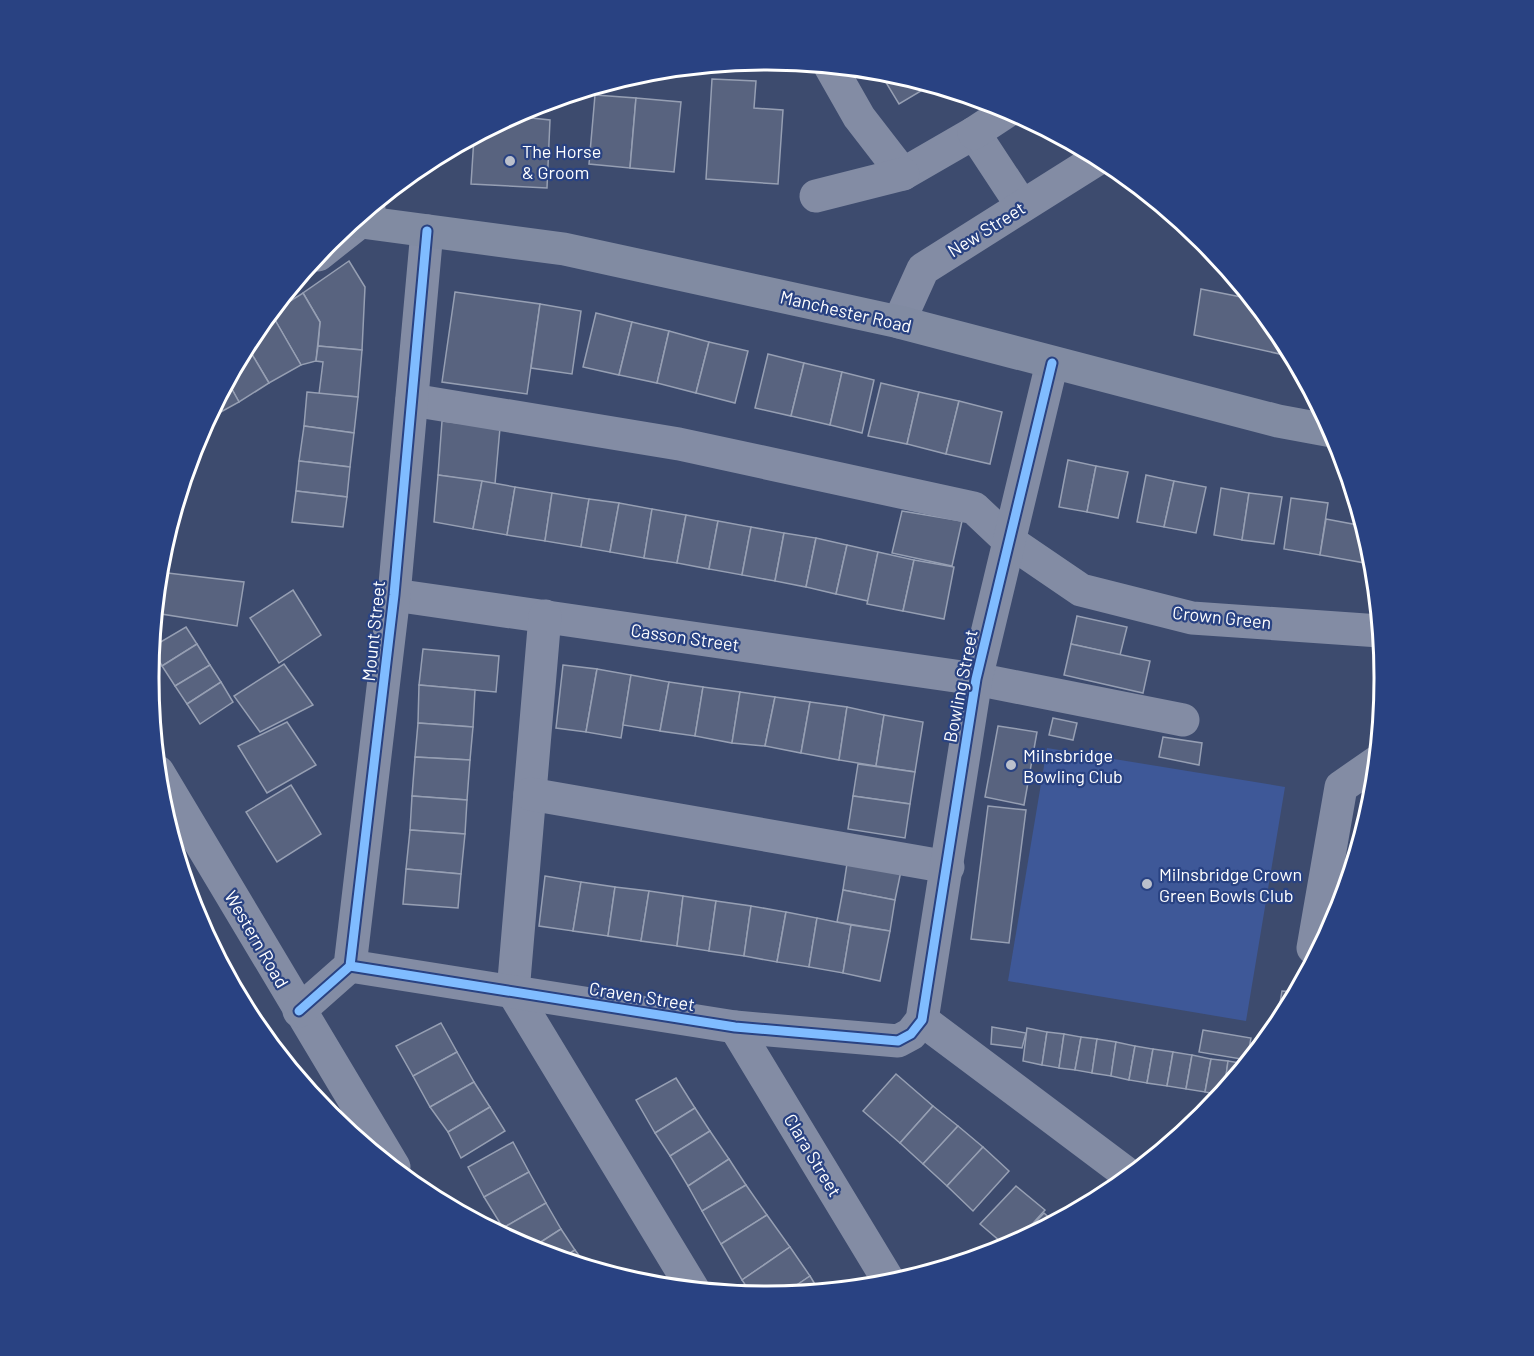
<svg xmlns="http://www.w3.org/2000/svg" width="1534" height="1356" font-family="Barlow,sans-serif">
<style>
.green{fill:#3e5898}
.building{fill:#58637f;stroke:#969fb3;stroke-width:1.5}
.lines{fill:none;stroke-linecap:round;stroke-linejoin:round}
.minor{stroke:#838ca4;stroke-width:33}
.major{stroke:#818ba2;stroke-width:33}
.cycleway-casing{stroke:#294282;stroke-width:13}
.cycleway{stroke:#80bcff;stroke-width:9}
.poi-dot{fill:#bbc0cc;stroke:#294282;stroke-width:2}
.labels{text-anchor:middle;dominant-baseline:central;stroke-width:4.5;stroke-linejoin:round;paint-order:stroke}
.poi-label{font-size:18px;fill:#fff;stroke:#294282;text-anchor:start}
.street-label{font-size:18px;fill:#fff;stroke:#294282}
.rim{fill:none;stroke:#fff;stroke-width:3}
</style>
<rect width="100%" height="100%" fill="#3d4b6e"/>
<!-- green -->
<path class="green" d="M1047 748 1285 787 1246 1021 1008 981Z"/>
<!-- building -->
<g class="building">
<path d="M879 71 888 72 931 85 899 104Z"/>
<path d="M712 79 756 81 754 108 783 110 778 184 706 179Z"/>
<path d="M595 95 636 98 630 168 589 164Z"/>
<path d="M636 98 681 102 674 172 630 168Z"/>
<path d="M513 116 550 120 547 188 471 184 474 137 493 127 501 128V123Z"/>
<path d="M349 261 365 287 362 350 318 346 320 322 303 293Z"/>
<path d="M1201 289 1251 299 1281 335 1293 357 1194 335Z"/>
<path d="M455 292 540 304 527 394 442 382Z"/>
<path d="M303 293 320 322 316 361 301 365 271 313Z"/>
<path d="M540 304 581 311 572 374 531 368Z"/>
<path d="M271 313 301 365 269 383 247 346Z"/>
<path d="M596 313 632 322 619 375 583 367Z"/>
<path d="M632 322 669 331 657 383 619 375Z"/>
<path d="M669 331 709 342 696 393 657 383Z"/>
<path d="M709 342 748 351 735 403 696 393Z"/>
<path d="M247 346 269 383 239 402 228 382Z"/>
<path d="M318 346 362 350 358 397 319 394 323 362 316 361Z"/>
<path d="M768 354 804 363 791 416 755 408Z"/>
<path d="M804 363 842 372 830 425 791 416Z"/>
<path d="M842 372 874 380 862 433 830 425Z"/>
<path d="M228 382 239 402 208 419Z"/>
<path d="M881 383 919 392 907 444 868 436Z"/>
<path d="M307 392 358 397 354 433 304 426Z"/>
<path d="M919 392 959 401 946 454 907 444Z"/>
<path d="M959 401 1002 412 990 464 946 454Z"/>
<path d="M442 421 500 428 495 484 438 475Z"/>
<path d="M304 426 354 433 350 467 299 461Z"/>
<path d="M1068 460 1096 466 1087 512 1059 507Z"/>
<path d="M299 461 350 467 347 497 296 491Z"/>
<path d="M1096 466 1128 472 1118 518 1087 512Z"/>
<path d="M438 475 482 481 473 529 434 522Z"/>
<path d="M1146 475 1174 481 1164 527 1137 522Z"/>
<path d="M482 481 515 487 507 535 473 529Z"/>
<path d="M1174 481 1206 487 1196 533 1164 527Z"/>
<path d="M515 487 552 493 545 541 507 535Z"/>
<path d="M1221 488 1249 493 1242 540 1214 535Z"/>
<path d="M296 491 347 497 343 527 292 522Z"/>
<path d="M552 493 589 499 581 547 545 541Z"/>
<path d="M1249 493 1282 497 1274 544 1242 540Z"/>
<path d="M1291 498 1328 503 1320 555 1284 549Z"/>
<path d="M589 499 619 503 610 552 581 547Z"/>
<path d="M619 503 652 509 644 558 610 552Z"/>
<path d="M652 509 686 515 677 563 644 558Z"/>
<path d="M902 511 962 521 952 566 892 553Z"/>
<path d="M686 515 718 521 709 569 677 563Z"/>
<path d="M1326 519 1363 526 1368 541 1365 563 1320 555Z"/>
<path d="M718 521 751 527 742 575 709 569Z"/>
<path d="M751 527 784 533 775 581 742 575Z"/>
<path d="M784 533 816 538 806 587 775 581Z"/>
<path d="M816 538 847 545 836 594 806 587Z"/>
<path d="M847 545 878 552 868 601 836 594Z"/>
<path d="M878 552 914 560 903 611 867 604Z"/>
<path d="M914 560 954 567 944 619 903 611Z"/>
<path d="M159 572 244 582 237 626 155 613Z"/>
<path d="M293 590 321 635 279 663 250 618Z"/>
<path d="M1077 616 1127 627 1120 655 1071 644Z"/>
<path d="M186 627 197 644 162 666 152 647Z"/>
<path d="M197 644 210 665 175 686 162 666Z"/>
<path d="M1071 644 1150 661 1143 693 1064 675Z"/>
<path d="M423 649 499 656 496 692 419 685Z"/>
<path d="M284 664 313 705 260 732 234 696Z"/>
<path d="M210 665 221 682 187 704 175 686Z"/>
<path d="M563 665 597 669 586 732 556 728Z"/>
<path d="M597 669 631 675 621 738 586 732Z"/>
<path d="M631 675 669 682 660 731 623 725Z"/>
<path d="M221 682 233 702 200 724 187 704Z"/>
<path d="M669 682 703 687 695 736 660 731Z"/>
<path d="M419 685 475 690 473 727 418 723Z"/>
<path d="M703 687 740 692 732 743 695 736Z"/>
<path d="M740 692 775 697 765 746 732 743Z"/>
<path d="M775 697 810 702 801 753 765 746Z"/>
<path d="M810 702 847 707 839 760 801 753Z"/>
<path d="M847 707 884 715 876 766 839 760Z"/>
<path d="M884 715 923 722 915 772 876 766Z"/>
<path d="M1053 718 1077 723 1073 740 1049 735Z"/>
<path d="M287 722 316 765 267 793 238 746Z"/>
<path d="M418 723 473 727 470 760 415 757Z"/>
<path d="M998 726 1037 732 1024 805 985 797Z"/>
<path d="M1163 737 1202 743 1199 765 1159 757Z"/>
<path d="M415 757 470 760 467 800 412 796Z"/>
<path d="M858 764 915 772 910 804 853 796Z"/>
<path d="M291 785 321 834 277 862 246 812Z"/>
<path d="M412 796 467 800 465 834 410 830Z"/>
<path d="M853 796 910 804 905 838 848 829Z"/>
<path d="M988 806 1026 810 1009 943 971 939Z"/>
<path d="M410 830 465 834 461 874 406 869Z"/>
<path d="M848 857 902 866 895 900 843 890Z"/>
<path d="M406 869 461 874 458 908 403 904Z"/>
<path d="M545 876 581 882 573 931 539 926Z"/>
<path d="M581 882 615 887 608 936 573 931Z"/>
<path d="M615 887 649 891 641 941 608 936Z"/>
<path d="M843 890 895 900 890 931 837 922Z"/>
<path d="M649 891 683 896 677 946 641 941Z"/>
<path d="M683 896 716 901 709 951 677 946Z"/>
<path d="M716 901 751 906 744 956 709 951Z"/>
<path d="M751 906 786 912 777 962 744 956Z"/>
<path d="M786 912 817 918 809 967 777 962Z"/>
<path d="M817 918 851 925 843 973 809 967Z"/>
<path d="M851 925 890 931 880 981 843 973Z"/>
<path d="M1282 991 1296 992 1276 1027Z"/>
<path d="M441 1023 457 1052 413 1076 396 1046Z"/>
<path d="M992 1027 1026 1033 1022 1048 991 1044Z"/>
<path d="M1027 1028 1047 1032 1042 1065 1023 1061Z"/>
<path d="M1203 1030 1251 1038 1247 1060 1199 1052Z"/>
<path d="M1047 1032 1064 1034 1059 1068 1042 1065Z"/>
<path d="M1064 1034 1081 1037 1075 1070 1059 1068Z"/>
<path d="M1081 1037 1097 1039 1092 1073 1075 1070Z"/>
<path d="M1097 1039 1116 1042 1111 1076 1092 1073Z"/>
<path d="M1116 1042 1135 1046 1129 1080 1111 1076Z"/>
<path d="M1135 1046 1153 1049 1147 1083 1129 1080Z"/>
<path d="M1153 1049 1173 1052 1167 1086 1147 1083Z"/>
<path d="M457 1052 474 1082 430 1107 413 1076Z"/>
<path d="M1173 1052 1192 1055 1186 1089 1167 1086Z"/>
<path d="M1192 1055 1211 1059 1205 1092 1186 1089Z"/>
<path d="M1211 1059 1228 1061 1224 1091 1221 1095 1205 1092Z"/>
<path d="M1228 1061 1246 1064 1224 1091Z"/>
<path d="M896 1074 933 1106 900 1143 863 1111Z"/>
<path d="M676 1078 695 1108 655 1133 636 1100Z"/>
<path d="M474 1082 490 1107 448 1132 430 1107Z"/>
<path d="M933 1106 958 1126 923 1164 900 1143Z"/>
<path d="M490 1107 505 1131 461 1158 448 1132Z"/>
<path d="M695 1108 710 1131 670 1156 655 1133Z"/>
<path d="M958 1126 983 1147 947 1186 923 1164Z"/>
<path d="M710 1131 729 1159 688 1186 670 1156Z"/>
<path d="M513 1142 529 1172 484 1197 468 1167Z"/>
<path d="M983 1147 1009 1171 973 1211 947 1186Z"/>
<path d="M729 1159 746 1185 702 1211 688 1186Z"/>
<path d="M529 1172 546 1203 503 1228 484 1197Z"/>
<path d="M746 1185 767 1215 721 1244 702 1211Z"/>
<path d="M1016 1186 1045 1210 1015 1243 1007 1247 980 1224Z"/>
<path d="M546 1203 561 1229 530 1249 509 1237 503 1228Z"/>
<path d="M1044 1213 1054 1222 1016 1242Z"/>
<path d="M767 1215 790 1247 742 1280 721 1244Z"/>
<path d="M561 1229 575 1250 562 1258 530 1249Z"/>
<path d="M790 1247 810 1276 782 1295H752L742 1280Z"/>
<path d="M575 1250 587 1266 562 1258Z"/>
<path d="M810 1276 819 1291 782 1295Z"/>
</g>
<g class="lines">
<!-- minor -->
<g class="minor">
<path d="M830 66 859 117 903 174 974 133 1022 206"/>
<path d="M974 133 1009 110"/>
<path d="M816 196 903 174"/>
<path d="M318 255 361 221 369 209"/>
<path d="M899 322 923 269 1099 158"/>
<path d="M412 400 679 444 974 508 1009 541 1081 590 1192 618 1380 631"/>
<path d="M394 595 976 679 1183 720"/>
<path d="M545 616 513 992 693 1289"/>
<path d="M158 772 394 1167"/>
<path d="M530 794 948 867"/>
<path d="M1319 949 1313 948 1341 787 1377 762"/>
<path d="M350 966 735 1027 898 1041 911 1034 922 1020 976 679 1052 363"/>
<path d="M299 1011 350 966 394 595 427 231"/>
<path d="M922 1020 1130 1176"/>
<path d="M735 1027 890 1283"/>
</g>
<!-- major -->
<path class="major" d="M354 221 564 249 899 322 1278 421 1332 431"/>
<!-- cycleway casing -->
<g class="cycleway-casing">
<g id="cycleway">
<path d="M350 966 735 1027 898 1041 911 1034 922 1020 976 679 1052 363"/>
<path d="M299 1011 350 966 394 595 427 231"/>
</g>
</g>
<!-- cycleway -->
<use href="#cycleway" class="cycleway"/>
</g>
<!-- markers -->
<g class="poi-dot">
<circle cx="510" cy="161" r="6"/>
<circle cx="1011" cy="765" r="6"/>
<circle cx="1147" cy="884" r="6"/>
</g>
<g class="labels">
<!-- poi labels -->
<g class="poi-label">
<text x="522" y="151">The Horse<tspan x="522" dy="21">&amp; Groom</tspan></text>
<text x="1023" y="755">Milnsbridge<tspan x="1023" dy="21">Bowling Club</tspan></text>
<text x="1159" y="874">Milnsbridge Crown<tspan x="1159" dy="21">Green Bowls Club</tspan></text>
</g>
<!-- street labels -->
<g class="street-label">
<text transform="translate(986 229) rotate(-32)">New Street</text>
<text transform="translate(846 311) rotate(13)">Manchester Road</text>
<text transform="translate(1222 617) rotate(6)">Crown Green</text>
<text transform="translate(373 631) rotate(-84)">Mount Street</text>
<text transform="translate(685 637) rotate(8)">Casson Street</text>
<text transform="translate(960 686) rotate(-79)">Bowling Street</text>
<text transform="translate(257 939) rotate(60)">Western Road</text>
<text transform="translate(642 996) rotate(9)">Craven Street</text>
<text transform="translate(813 1155) rotate(59)">Clara Street</text>
</g>
</g>
<!-- crop -->
<path d="M0 0H1534V1356H0ZM766 70H767A607 607 0 0 1 1374 677V679A607 607 0 0 1 767 1286H766A607 607 0 0 1 159 679V677A607 607 0 0 1 766 70Z" fill="#294282" fill-rule="evenodd"/>
<path class="rim" d="M766 70H767A607 607 0 0 1 1374 677V679A607 607 0 0 1 767 1286H766A607 607 0 0 1 159 679V677A607 607 0 0 1 766 70Z"/>
</svg>
